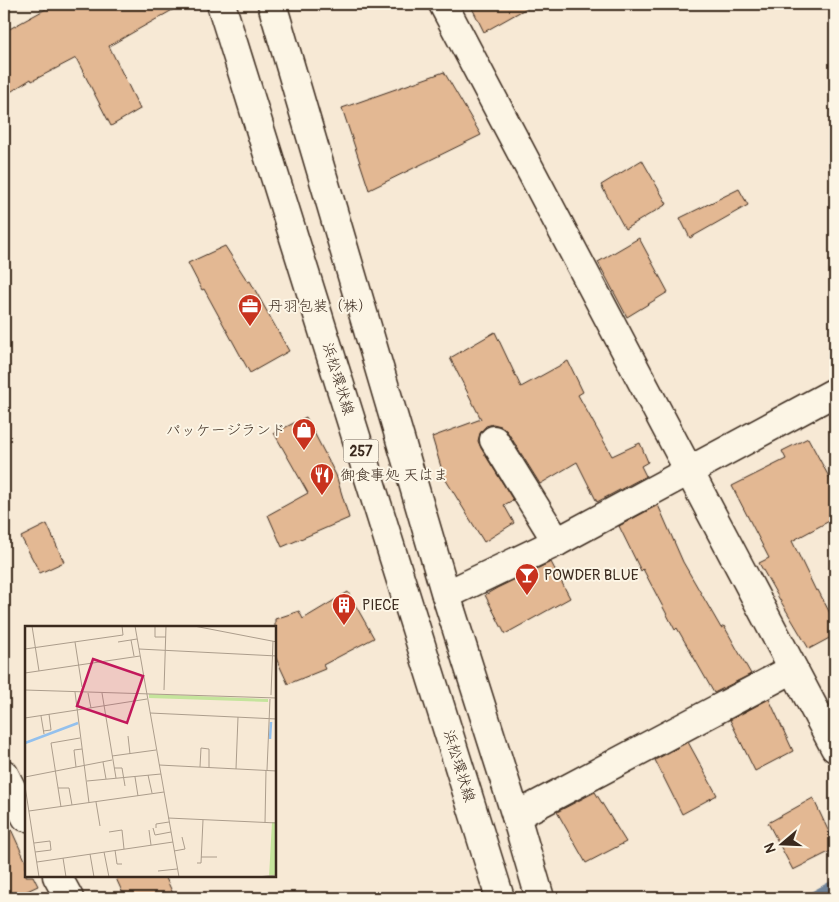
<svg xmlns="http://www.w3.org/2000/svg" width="839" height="902" font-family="Pangolin,'Klee One',sans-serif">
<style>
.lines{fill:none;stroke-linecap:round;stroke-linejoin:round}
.stream{stroke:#70849a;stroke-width:9}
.building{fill:#e3b893;stroke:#3b2a1e}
.minor-casing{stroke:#3b2a1e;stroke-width:31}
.highway-casing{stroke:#3b2a1e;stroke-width:31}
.minor{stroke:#fcf5e5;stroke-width:28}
.highway{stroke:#fcf5e5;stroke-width:28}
.labels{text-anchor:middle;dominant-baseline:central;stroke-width:4;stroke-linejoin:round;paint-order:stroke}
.shield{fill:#fcf5e5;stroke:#75675a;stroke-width:1}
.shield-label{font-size:14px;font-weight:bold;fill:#3b2a1e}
.poi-label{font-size:15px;fill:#3b2a1e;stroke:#fcf5e5;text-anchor:start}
.street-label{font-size:15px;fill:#3b2a1e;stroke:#fcf5e5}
.inset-river{fill:none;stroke:#93c0ed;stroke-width:2.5}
.inset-road{fill:none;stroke:#ac9d8c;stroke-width:1}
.view{fill:#c2185b;fill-opacity:0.15;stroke:#c2185b;stroke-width:2.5}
.inset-edge{fill:none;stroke:#3b2a1e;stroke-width:2.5}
</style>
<rect width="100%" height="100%" fill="#f7e9d5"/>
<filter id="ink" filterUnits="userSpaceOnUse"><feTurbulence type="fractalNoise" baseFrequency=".02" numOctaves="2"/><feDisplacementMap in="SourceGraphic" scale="10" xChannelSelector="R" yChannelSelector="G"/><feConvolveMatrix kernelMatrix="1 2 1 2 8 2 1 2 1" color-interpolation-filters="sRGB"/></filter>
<g filter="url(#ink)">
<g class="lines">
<!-- stream -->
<path class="stream" d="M809 898 835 884"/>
</g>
<!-- building -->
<g class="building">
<path d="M55 4H183L109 46 140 109 111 126 76 58 32 81 31 79 4 96V32Z"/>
<path d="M470 4H534L484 32Z"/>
<path d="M444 72 481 135 369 190 342 108Z"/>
<path d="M642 160 667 204 625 229 601 185Z"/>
<path d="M739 189 748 205 690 238 680 218Z"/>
<path d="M639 238 668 292 627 317 598 262Z"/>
<path d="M225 246 248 282 250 281 289 351 250 373 204 289 202 290 188 263Z"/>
<path d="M495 332 521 387 568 361 583 392 578 395 612 456 640 443 648 462 641 466 646 476 597 502 577 462 540 484 507 431 501 426 493 424 486 426 480 433 478 441 481 448 513 500 504 505 514 523 484 542 444 477 432 437 481 419 450 358Z"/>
<path d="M306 417 336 475 349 518 282 547 268 515 308 493 274 433Z"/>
<path d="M808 438 835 488V518L792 541 816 591 818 590 835 623V635L809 649 780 600 759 563 769 558 732 486 786 459 782 451Z"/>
<path d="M658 505 683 562 721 628 724 626 751 674 714 693 677 628 675 630 643 569 641 571 619 526Z"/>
<path d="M47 524 64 562 40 573 21 537Z"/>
<path d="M551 562 570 598 505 634 485 595 497 588Z"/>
<path d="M348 592 374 638 323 665 325 669 288 684 275 656V619L299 611 303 619Z"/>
<path d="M769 699 793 751 755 771 730 720Z"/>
<path d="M688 742 717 795 682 814 655 760Z"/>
<path d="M595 792 626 842 586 863 557 812Z"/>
<path d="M813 798 835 845V849L793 870 768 823Z"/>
<path d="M4 814 26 862V876H33L38 886 12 898H4Z"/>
<path d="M115 876H165L175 898H125Z"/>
</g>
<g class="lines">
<!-- minor casing -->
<g class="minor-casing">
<g id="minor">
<path d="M443 4 835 748"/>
<path d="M494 440 557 542"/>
<path d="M446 595 557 542 835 392"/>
<path d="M4 774 26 817"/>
<path d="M516 816 793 669"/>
<path d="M57 876 69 898"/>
</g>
</g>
<!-- highway casing -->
<g class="highway-casing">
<g id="highway">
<path d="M221 4 500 898"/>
<path d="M272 4 446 595 516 816 540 898"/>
</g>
</g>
<!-- minor -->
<use href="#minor" class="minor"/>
<!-- highway -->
<use href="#highway" class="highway"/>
</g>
</g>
<!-- icons -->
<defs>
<g id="office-pin" transform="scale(1.25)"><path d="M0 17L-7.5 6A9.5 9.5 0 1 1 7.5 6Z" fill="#c8321e" stroke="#fcf5e5"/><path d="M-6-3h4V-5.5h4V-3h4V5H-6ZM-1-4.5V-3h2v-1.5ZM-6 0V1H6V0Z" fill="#fff"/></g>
<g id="shop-pin" transform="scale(1.25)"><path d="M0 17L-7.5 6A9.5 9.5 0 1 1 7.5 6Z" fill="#c8321e" stroke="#fcf5e5"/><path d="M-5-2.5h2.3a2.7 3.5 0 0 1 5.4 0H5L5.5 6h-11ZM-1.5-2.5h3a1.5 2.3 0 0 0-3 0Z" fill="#fff"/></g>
<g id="restaurant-pin" transform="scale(1.25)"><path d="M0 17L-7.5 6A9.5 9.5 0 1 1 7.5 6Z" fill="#c8321e" stroke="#fcf5e5"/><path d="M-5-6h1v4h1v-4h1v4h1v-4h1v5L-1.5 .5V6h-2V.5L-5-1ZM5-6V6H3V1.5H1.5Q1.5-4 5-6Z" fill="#fff"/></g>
<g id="bar-pin" transform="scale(1.25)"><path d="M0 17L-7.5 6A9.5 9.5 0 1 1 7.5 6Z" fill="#c8321e" stroke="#fcf5e5"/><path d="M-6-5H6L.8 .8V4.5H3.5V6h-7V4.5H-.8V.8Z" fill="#fff"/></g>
<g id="building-pin" transform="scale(1.25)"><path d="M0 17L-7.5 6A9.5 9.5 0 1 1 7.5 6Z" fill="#c8321e" stroke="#fcf5e5"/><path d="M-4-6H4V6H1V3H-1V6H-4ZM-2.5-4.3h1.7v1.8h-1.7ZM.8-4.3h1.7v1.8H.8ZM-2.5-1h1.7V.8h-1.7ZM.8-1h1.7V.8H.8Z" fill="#fff"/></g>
</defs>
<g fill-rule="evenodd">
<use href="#office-pin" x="250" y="306"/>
<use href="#shop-pin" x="304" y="430"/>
<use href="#restaurant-pin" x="322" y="475"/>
<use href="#bar-pin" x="527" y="575"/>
<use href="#building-pin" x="344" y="605"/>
</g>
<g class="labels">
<!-- shield labels -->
<rect class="shield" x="343.5" y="439.5" width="35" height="23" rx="4"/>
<g class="shield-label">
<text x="361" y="451">257</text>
</g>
<!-- poi labels -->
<g class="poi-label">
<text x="268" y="306">丹羽包装（株）</text>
<text x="286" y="430" text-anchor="end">パッケージランド</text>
<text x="340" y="475">御食事処 天はま</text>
<text x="544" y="575">POWDER BLUE</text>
<text x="362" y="605">PIECE</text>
</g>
<!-- street labels -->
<g class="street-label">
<text transform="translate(338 379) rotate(73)">浜松環状線</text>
<text transform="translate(459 766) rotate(73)">浜松環状線</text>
</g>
</g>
<!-- overview -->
<g transform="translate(25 626)">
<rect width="251" height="251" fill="#f7e9d5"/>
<path d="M124 68 243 73V76L124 72ZM251 157V251H244L247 196H250Z" fill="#c5e49c"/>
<path class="inset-river" d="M245 113 246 96M0 117 53 97"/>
<path class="inset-road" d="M7 0 14 45M110 0 154 251M130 0V11H141M169 0 252 16M106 14 109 30M50 16 57 61M93 16 112 13M0 23 98 9 97 0M114 23 252 30M0 47 115 30M0 64 252 72M139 64 141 0M50 66 64 177M63 67 66 82M77 67 91 152M246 69 248 15M52 84 122 73M125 87 252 93M16 90 19 108M0 92 52 84M18 105 26 104 24 88M103 110 105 128M87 130 131 124M78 136 81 153M134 139 252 145M51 141 49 124 57 123M175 141 176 122 184 123V142M89 142H97L100 160M211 143 213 91M242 144 245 73M123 149 127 167M0 151 87 134M110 151 113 170M62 155 136 148M0 160 14 251M33 162H44L47 179M71 176 75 200M36 181 26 117 55 112M4 185 139 166M143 192 252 197M240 197 241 144M128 202 130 209 146 206M131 202V198L144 196M124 204 126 219M84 206 97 204 99 223M9 217 25 215 26 224 10 226M90 224 92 238H97M149 225 160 223 157 211M79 226 84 251M65 228 69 251M176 231H192M38 232 41 251M12 236 148 216M172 237H176L178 194M133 245 152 243M232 251 252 249"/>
<path class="view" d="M68 33 118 50 102 97 52 80Z"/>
<rect width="251" height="251" class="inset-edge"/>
</g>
<!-- margin -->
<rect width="839" height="902" fill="none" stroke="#fcf5e5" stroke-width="20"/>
<rect x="10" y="10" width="819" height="882" fill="none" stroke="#3b2a1e" stroke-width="2" filter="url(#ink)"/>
<!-- north arrow -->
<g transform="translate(782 844) rotate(251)" stroke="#fcf5e5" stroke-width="4" paint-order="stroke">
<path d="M0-4L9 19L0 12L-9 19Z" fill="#3b2a1e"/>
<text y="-8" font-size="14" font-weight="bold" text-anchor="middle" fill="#3b2a1e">N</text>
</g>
</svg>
